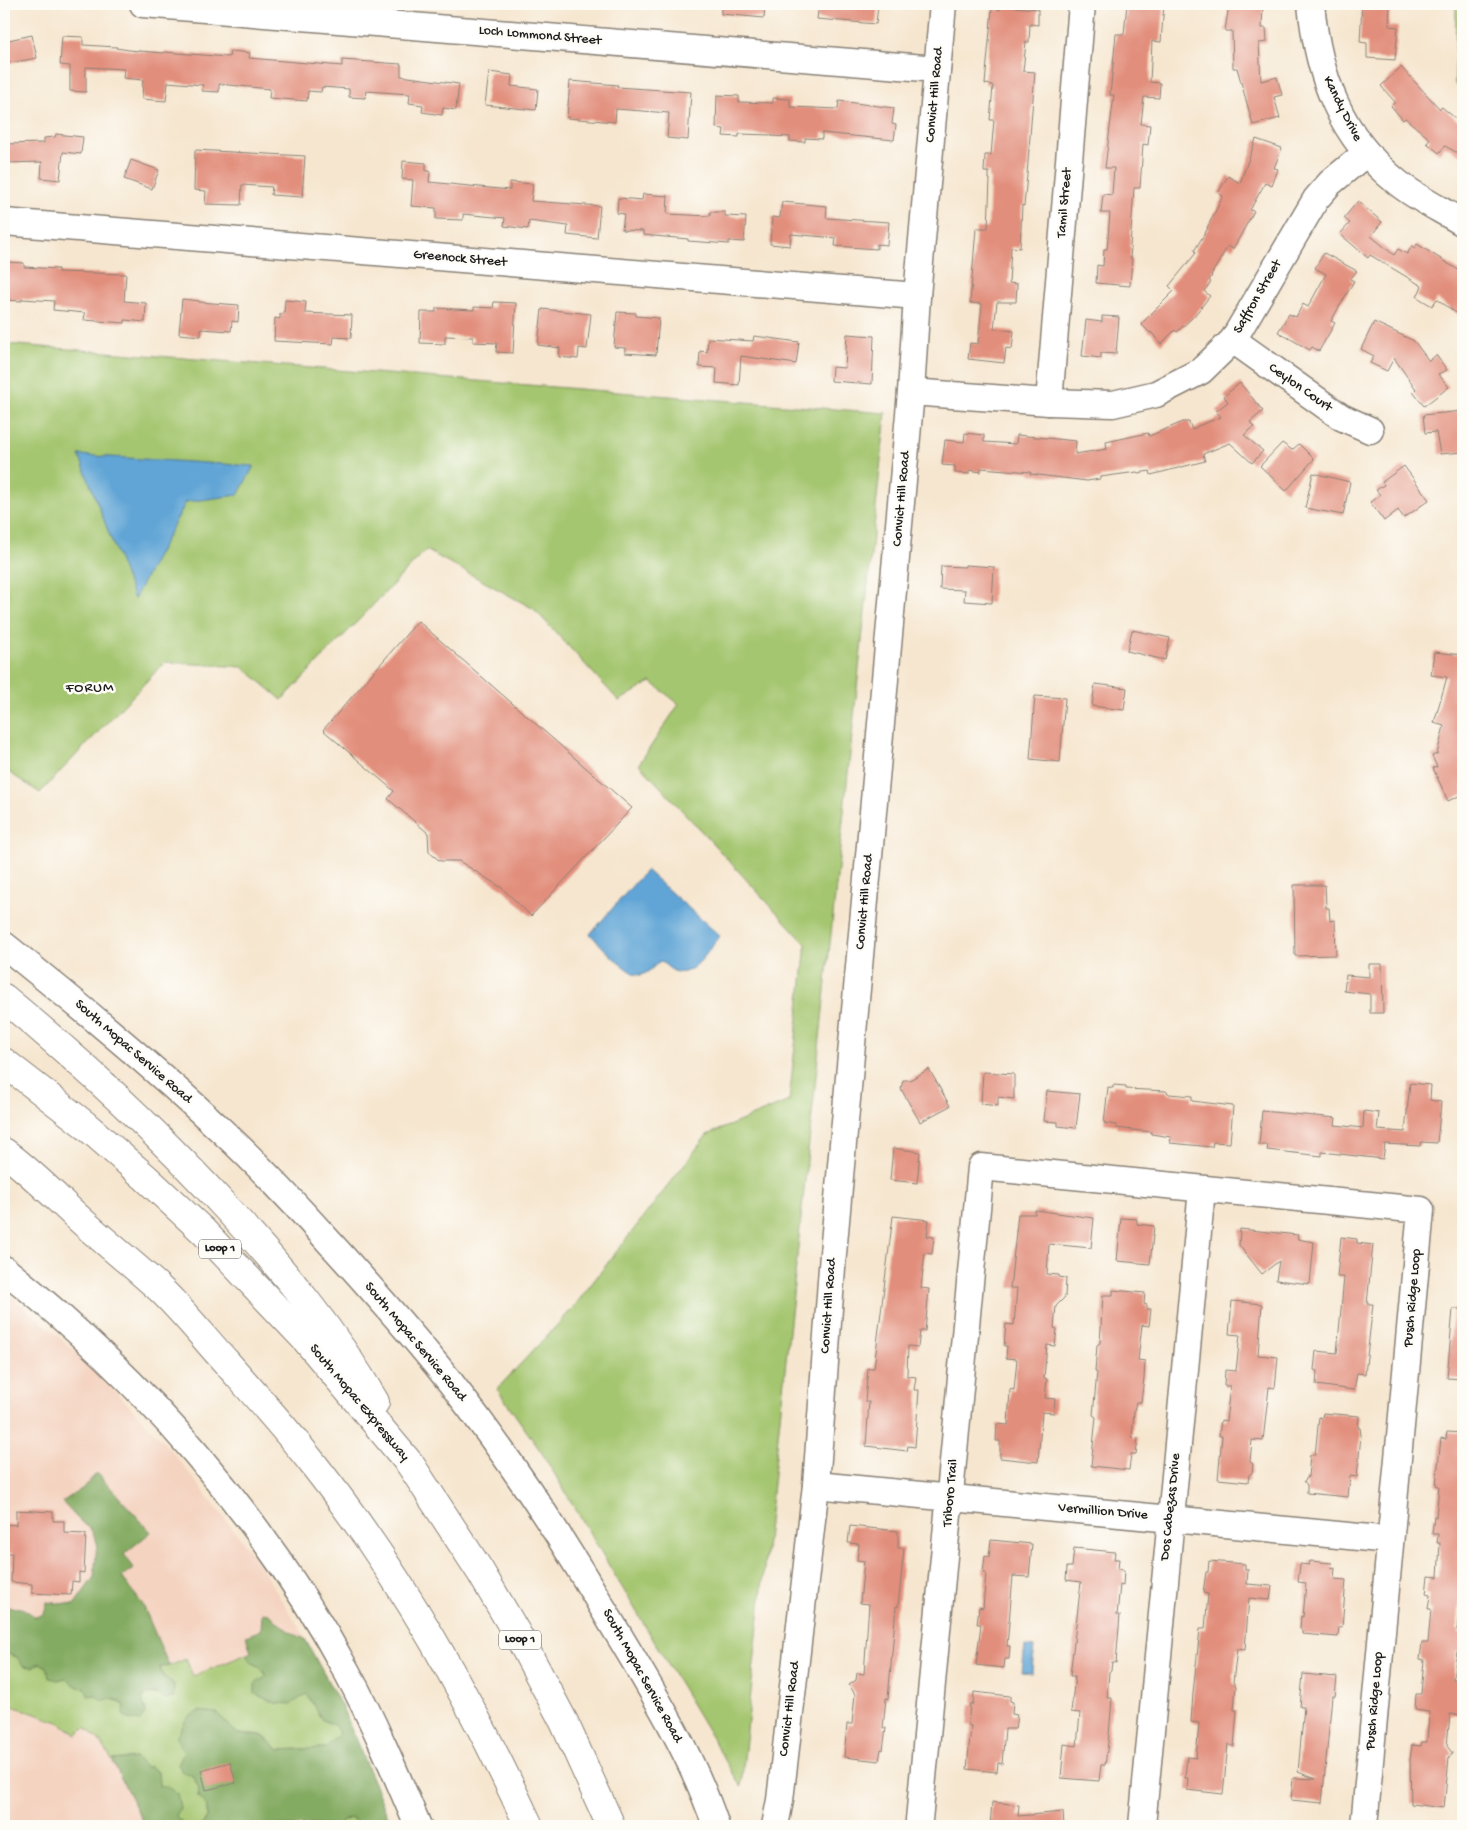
<svg xmlns="http://www.w3.org/2000/svg" width="1467" height="1830" font-family="'Gochi Hand',sans-serif">
<style>
.built{fill:#f4d3c0}
.green{fill:#a5c66f;stroke:#607146}
.forest{fill:#84ab62;stroke:#50643f}
.water{fill:#61a5d6;stroke:#3e6079}
.building{fill:#e28e7c}
.lines{fill:none;stroke-linecap:round;stroke-linejoin:round}
.minor-casing{stroke:#898176;stroke-width:29}
.highway-casing{stroke:#898176;stroke-width:30}
.minor{stroke:#fff;stroke-width:26}
.highway{stroke:#fff;stroke-width:28}
.labels{text-anchor:middle;dominant-baseline:central;stroke-width:5;stroke-linejoin:round;paint-order:stroke}
.shield{fill:#fdfcf7;stroke:#605f5e;stroke-width:1}
.shield-label{font-size:12px;font-weight:bold;fill:#1c1c1c}
.street-label{font-size:14px;fill:#1c1c1c;stroke:#fdfcf7}
.neighbourhood-label{font-size:15px;letter-spacing:1px;fill:#1c1c1c;stroke:#fdfcf7}
</style>
<rect width="100%" height="100%" fill="#fdfcf7"/>
<filter id="ink" filterUnits="userSpaceOnUse"><feTurbulence type="fractalNoise" baseFrequency=".02" numOctaves="2"/><feDisplacementMap in="SourceGraphic" scale="10" xChannelSelector="R" yChannelSelector="G"/><feConvolveMatrix kernelMatrix="1 2 1 2 8 2 1 2 1" color-interpolation-filters="sRGB"/></filter>
<filter id="wash" filterUnits="userSpaceOnUse"><feTurbulence type="fractalNoise" baseFrequency=".0096" numOctaves="4" result="noise"/><feDisplacementMap in="SourceGraphic" scale="20" xChannelSelector="R" yChannelSelector="G"/><feGaussianBlur stdDeviation="1.12" result="paint"/><feColorMatrix in="noise" values="0 0 0 0 0 0 0 0 0 0 0 0 0 0 0 0 0 1.4 0 .05"/><feComposite in="paint" operator="in"/></filter>
<g filter="url(#wash)">
<rect width="100%" height="100%" fill="#f6e6cf"/>
<!-- built -->
<path class="built" d="M4 1290 84 1358 171 1450 251 1552 302 1632 342 1707 392 1826H4Z"/>
<!-- green -->
<g class="green">
<path d="M1456 4H1463V89L1455 84Z"/>
<path d="M4 344 886 413 741 1787 542 1453 497 1389 572 1309 707 1135 789 1101 806 944 639 764 679 704 651 682 619 701 534 609 426 550 282 700 243 667 165 662 40 793 4 769Z"/>
<path d="M4 1648 6 1653 17 1657 32 1667 40 1663 47 1667 58 1680 65 1678 78 1687 86 1688 95 1695 118 1701 125 1706 142 1700 145 1694H157L174 1684 163 1676 159 1667 169 1666 186 1659 193 1676 247 1654 251 1662 259 1666 267 1676 307 1693 322 1720 335 1725 340 1734 326 1748 279 1750 263 1736 238 1734 184 1753 182 1772 193 1776 199 1788 198 1797 207 1806V1818L201 1826C188 1826 185 1827 176 1817L180 1807 159 1786 158 1772 149 1767H145L136 1758 112 1760 99 1740 85 1727 77 1735 61 1723 4 1703Z"/>
<path d="M350 1818 367 1826H339L343 1821Z"/>
</g>
<!-- forest -->
<g class="forest">
<path d="M97 1473 151 1532 124 1554 134 1568 122 1577 143 1605 169 1666 160 1667 163 1676 174 1684V1698L164 1699 157 1694H145L142 1700 146 1711 140 1721 129 1719 123 1715 125 1706C117 1699 111 1697 102 1701L95 1695 88 1696 86 1688 78 1687 65 1678 58 1680 49 1678 47 1667 40 1663 32 1667 23 1666 17 1657 6 1653 4 1648V1607L22 1608 36 1617 44 1614 47 1602 74 1605 94 1577 97 1542 90 1528 81 1522 62 1502 83 1488Z"/>
<path d="M262 1613 270 1614C280 1626 291 1633 305 1639L342 1707 392 1826H367L350 1818 343 1821 339 1826C325 1826 310 1824 297 1826H201L207 1818V1806L198 1797 199 1788 193 1776 182 1772 178 1764 184 1753 176 1738 187 1718 199 1711 217 1713 238 1734 263 1736 279 1750 326 1748 339 1734 335 1725 322 1720 307 1694 291 1704 275 1703 255 1694V1684L267 1676 259 1666 251 1662 247 1654 251 1652 246 1636 261 1630Z"/>
<path d="M136 1758 145 1767H149L158 1772 159 1786H167L177 1794 180 1807 176 1817 184 1825 187 1826H145L112 1760Z"/>
</g>
<!-- water -->
<g class="water">
<path d="M79 455 254 466 238 495 186 502 134 599Z"/>
<path d="M646 870 720 936C710 948 694 977 676 972 670 970 665 964 660 961 654 966 649 973 641 975 629 977 599 943 590 934Z"/>
<path d="M1025 1646 1034 1647 1032 1673 1022 1672Z"/>
</g>
<g id="blocks">
<!-- building -->
<g class="building">
<path d="M721 4H765L764 18 721 14Z"/>
<path d="M819 4H878L876 24 817 19Z"/>
<path d="M1127 4H1164L1161 42 1152 41 1150 82 1160 83 1159 98 1144 97 1141 124 1150 125 1148 145 1143 144 1140 188H1134L1130 247H1131L1130 258H1132L1130 286 1096 283 1097 265 1103 266 1104 249H1107L1110 213H1101L1103 194 1112 195 1114 168H1105L1114 95H1110L1116 34H1124Z"/>
<path d="M1229 4H1263L1262 28H1266L1267 42 1259 43 1261 81 1277 77 1282 95 1274 97 1280 118 1253 125 1237 68H1233L1232 31H1225Z"/>
<path d="M1362 4H1390L1389 26 1398 27 1395 60 1367 58V43L1360 42Z"/>
<path d="M1000 6 1038 9V25L1030 24 1029 42H1026L1023 71 1035 72 1027 175 1024 206 1022 205 1020 248 1011 247 1009 283 1017 284 1016 302H997L994 329 1014 331 1012 349 1006 348 1004 363 968 359 970 343 978 344 982 304 970 303 976 228H988L990 179H989V172H984L985 155H991L994 120H990L993 87 992 85 985 84 992 9 1000 10Z"/>
<path d="M32 35 37 58 4 64V41Z"/>
<path d="M62 36 83 37V45L117 47 116 48 129 50 163 53 164 52 229 57 230 51 250 53 249 58 342 66V60L401 64V76L459 84 456 110 443 108 442 115 422 112 423 105 409 103 410 94 366 91 365 98 349 97V89L322 87 321 92 308 91 307 101 269 98 270 89 219 84V92L202 91 203 85 168 82 166 101 142 99 143 80 123 78 124 69 86 67V92L70 91V66L60 65Z"/>
<path d="M1401 67 1440 109 1442 107 1463 125V156L1445 146 1439 153 1427 143 1430 139 1405 118 1403 120 1391 106 1395 102 1381 86Z"/>
<path d="M489 72 512 75 511 86 538 89 536 110 485 105Z"/>
<path d="M570 81 618 85 617 87 691 92 688 140 667 138 669 113 616 109 615 122 567 118Z"/>
<path d="M717 95 739 96V102L773 103V98L790 99V107L838 109 839 101 894 108 892 124 896 125 894 140 822 133V139L805 138V142L790 141V137L771 136 772 135 739 134V137L723 136 724 129 716 128Z"/>
<path d="M56 134 83 137 81 154 63 152 60 180 41 178 42 162 4 163V144L44 143V138L55 137Z"/>
<path d="M1256 139 1282 148 1274 168 1278 169 1272 186 1265 183 1250 210 1254 211 1233 249 1228 246 1211 275 1212 276 1209 280 1211 282 1204 291 1210 296 1194 316 1177 332 1175 330 1161 344 1151 332 1150 333 1141 324 1174 291 1169 286 1196 253 1194 251 1208 228H1207L1223 196 1218 193 1228 176 1240 183Z"/>
<path d="M195 150 305 156 302 197 271 195 272 187 242 185 241 205 205 204 206 191 194 190Z"/>
<path d="M131 160 159 170 152 189 124 179Z"/>
<path d="M403 161 426 163V171H430L429 182 510 190V182L533 184 531 201 600 206 597 238 567 235 568 226 529 221 528 229 504 226 505 218 463 214V220L436 219V208L411 206 413 180 402 179Z"/>
<path d="M643 194 668 196 667 214 710 216V212H725V216L746 217 744 242 729 241V244L688 241V239L643 235V231L622 230 624 214 617 213 618 198 642 200Z"/>
<path d="M1358 201 1382 222 1371 236 1394 255 1398 249 1407 254 1412 246 1415 248 1417 244 1463 273V318L1437 299 1432 306 1417 297 1422 286 1370 255 1368 258 1340 234 1350 223 1344 218Z"/>
<path d="M782 202 827 206 826 218 889 222 887 245 877 244V249L835 246 836 238 791 234 790 246 770 244 772 217 780 218Z"/>
<path d="M1324 253 1357 271 1350 279 1354 281 1331 321 1335 323 1319 351 1312 347 1310 350 1278 332 1289 314 1296 317 1303 304 1308 307 1326 274 1315 268Z"/>
<path d="M7 262 24 263V267L58 269V272L126 274 124 301 146 303 145 322 125 320V323L84 320 85 313 53 310 54 301 22 299V301L4 300V269L6 270Z"/>
<path d="M182 299 199 301V302L239 305 238 322 232 321 231 331 201 329V336L179 334Z"/>
<path d="M285 300 306 302 305 313 352 315 351 338 334 337 333 344 274 341 275 318 280 319V314H284Z"/>
<path d="M494 302 516 303 513 353 496 352 497 343 473 342V337L445 336V344L420 343 421 312H436V308L474 310V307L493 308Z"/>
<path d="M542 309 591 314 587 349 579 348 578 359 559 357 560 348 538 345Z"/>
<path d="M617 312 636 313V316L659 318 656 355 625 353V348L614 347Z"/>
<path d="M1102 316 1119 317 1116 354 1101 353V358L1082 356 1086 320 1102 322Z"/>
<path d="M1374 322 1414 341 1429 361 1436 355 1447 370 1438 374 1449 387 1424 406 1413 392 1416 389 1394 358 1387 371 1370 363 1374 356 1361 349Z"/>
<path d="M847 334 874 336 872 384 831 381 832 367 845 368Z"/>
<path d="M754 336 799 342 796 364 741 356 739 385 716 383 717 368 699 367 700 351 707 352 708 338 753 341Z"/>
<path d="M1240 383 1263 411 1250 422 1254 427 1244 435 1263 451 1252 463 1230 443 1203 454 1205 461 1151 475 1150 471 1138 473 1137 472 1100 477V479L1087 481 1030 474 1031 472 981 468V472L969 470V474L955 473V466L942 465 945 440 964 442 965 433 984 435V442L1016 444 1017 435 1076 441 1075 454 1107 449 1106 442 1148 433 1149 436 1183 422H1189L1192 430 1198 426 1221 417 1216 411 1228 402 1224 396Z"/>
<path d="M1463 411V452L1440 454 1436 432 1425 433 1423 415Z"/>
<path d="M1282 443 1292 450 1299 444 1314 459 1286 491 1260 466Z"/>
<path d="M1404 466 1429 500 1404 518 1398 510 1384 521 1370 502 1380 495 1376 490 1384 485 1382 482Z"/>
<path d="M1313 473 1350 482 1343 515 1305 508Z"/>
<path d="M965 565 994 567 992 603 964 601 965 590 940 589 941 566 965 567Z"/>
<path d="M418 621 632 808 531 916 502 888 459 861H440L429 852 428 833 388 799 394 791 323 730Z"/>
<path d="M1132 630 1170 638 1165 660 1127 651Z"/>
<path d="M1434 652 1463 655V794L1448 801 1433 768 1437 767 1432 756 1437 754 1444 726 1434 723 1447 677 1431 675Z"/>
<path d="M1095 684 1127 688 1124 710 1092 706Z"/>
<path d="M1035 696 1065 698 1060 762 1030 759Z"/>
<path d="M1294 885H1325L1326 908H1329L1330 921 1335 920 1336 955 1295 956Z"/>
<path d="M1369 964H1382L1383 1013H1370V994L1344 991 1346 975 1369 977Z"/>
<path d="M929 1069 950 1106 920 1122 901 1089 903 1080H910Z"/>
<path d="M983 1072 1014 1074V1099L998 1097V1106L981 1104Z"/>
<path d="M1410 1083 1431 1085 1430 1100 1441 1102 1437 1143 1421 1142 1420 1146 1385 1144 1383 1159 1322 1152V1156L1267 1150 1268 1145H1259L1262 1111 1336 1118 1335 1125 1363 1128 1364 1111 1379 1113 1377 1130 1405 1132Z"/>
<path d="M1113 1085 1126 1086V1089L1166 1091 1169 1094 1192 1096V1101L1233 1106 1230 1143 1213 1142 1212 1147 1170 1143 1171 1137 1151 1134V1132L1116 1128V1125L1104 1123 1108 1087 1113 1088Z"/>
<path d="M1047 1091 1080 1094 1076 1128 1058 1126V1122L1044 1121Z"/>
<path d="M893 1148 920 1152 917 1183 890 1180Z"/>
<path d="M1035 1210 1094 1218 1091 1248 1049 1244 1047 1274 1059 1275V1277L1066 1278 1065 1297 1056 1306 1054 1328 1057 1329 1055 1346 1047 1345 1044 1378 1047 1379 1045 1398 1055 1399 1054 1413 1042 1412 1038 1462 1000 1458V1441H996L997 1424 1008 1425 1010 1389 1014 1390 1017 1359 1006 1358 1007 1346H1004L1006 1324 1014 1325 1017 1288H1010L1018 1214H1035Z"/>
<path d="M893 1216 929 1220 927 1236 934 1237 932 1254 925 1253 921 1288 929 1289 925 1331H920L918 1347 908 1346 907 1376 916 1377 914 1390H919L915 1447 908 1446 907 1451 866 1446 869 1402H865L868 1368H874Z"/>
<path d="M1121 1218 1137 1219V1224L1154 1226 1150 1264 1117 1261Z"/>
<path d="M1240 1229 1298 1235 1297 1239 1314 1242 1310 1284 1276 1280 1279 1261 1262 1274 1239 1245Z"/>
<path d="M1341 1237 1357 1239V1243L1373 1245 1367 1304H1373L1365 1374 1357 1373 1354 1390 1316 1385 1317 1371 1314 1370 1316 1351 1337 1353 1344 1277H1337Z"/>
<path d="M1113 1290 1145 1293 1144 1304 1147 1305V1309H1151L1149 1326 1142 1325 1138 1360 1145 1361 1144 1378 1141 1402H1136L1134 1411 1132 1437 1138 1438 1136 1454H1131L1129 1470 1091 1466 1096 1417 1093 1415 1097 1372H1095L1097 1345 1100 1343 1103 1295H1113Z"/>
<path d="M1232 1301 1262 1304 1258 1355 1278 1357 1275 1388 1269 1387 1263 1441 1252 1440 1250 1462 1253 1464 1252 1473 1249 1475 1248 1482 1218 1479 1222 1436H1219L1221 1420 1226 1421 1230 1386H1224L1225 1370 1236 1371 1240 1335 1229 1334Z"/>
<path d="M1453 1309H1463V1379L1447 1378Z"/>
<path d="M1323 1413 1359 1416 1358 1428H1360L1361 1435 1357 1477 1350 1476 1348 1497 1307 1493V1485L1304 1481 1308 1477 1310 1455H1315L1319 1417 1322 1418Z"/>
<path d="M1447 1432 1463 1433V1565L1462 1581H1463V1602H1460L1457 1630H1460L1459 1633H1463V1653L1457 1652 1453 1679 1463 1680V1695L1461 1715 1450 1714 1447 1746 1453 1754 1449 1757 1444 1808 1411 1804 1410 1760 1412 1745 1421 1746 1422 1742H1427L1429 1712 1415 1710 1416 1694H1421L1424 1660 1420 1659 1422 1643H1428L1431 1609H1428L1430 1595 1426 1594 1428 1576 1438 1577 1440 1543H1437L1438 1534H1432L1434 1516 1436 1517 1439 1486 1436 1485 1441 1438 1446 1439Z"/>
<path d="M16 1510 53 1512V1521H64V1533L86 1534 84 1573 79 1572V1582L72 1581 71 1595 32 1593V1584L11 1582 12 1553H4V1524L16 1525Z"/>
<path d="M850 1526 898 1531V1548H904L898 1607 896 1606 888 1699 886 1698 883 1728H886L883 1750 881 1749 879 1761 844 1757 847 1724H852L855 1694 849 1685 856 1680 857 1673 864 1674 869 1604 860 1603 864 1561 857 1560 859 1544 848 1543Z"/>
<path d="M991 1540 1032 1544 1029 1577 1013 1576 1007 1646H1010L1009 1659H1005L1004 1668 976 1665 981 1624H977L979 1607 983 1608 986 1573H983L985 1556 989 1557Z"/>
<path d="M1074 1548 1115 1552 1114 1559H1119L1118 1569 1124 1570 1123 1586 1120 1585 1117 1615H1120L1116 1663 1112 1662 1111 1670 1109 1672 1107 1698H1112L1109 1735 1105 1765H1101L1099 1781 1061 1778 1064 1744 1077 1746 1080 1713 1071 1712 1075 1676H1070L1081 1582 1066 1580 1067 1567H1072Z"/>
<path d="M1209 1561 1245 1564V1569H1248L1247 1584 1272 1586 1270 1600 1249 1598 1245 1650 1237 1649 1233 1682 1236 1686 1234 1710H1237L1234 1747 1228 1744 1223 1794 1187 1790 1188 1778H1185L1187 1757 1196 1758 1199 1723 1191 1722 1193 1693 1200 1629H1205L1208 1594 1203 1593 1206 1572H1208Z"/>
<path d="M1310 1561 1332 1563 1331 1567 1335 1568 1334 1579 1346 1580 1342 1627H1339L1338 1637 1302 1634V1630L1300 1629 1301 1616 1303 1617 1306 1583 1298 1582 1300 1564 1309 1565Z"/>
<path d="M1303 1674 1337 1677 1335 1696H1332L1322 1803 1291 1800 1293 1778 1316 1779 1298 1772 1304 1707H1300Z"/>
<path d="M974 1692 1010 1696V1701L1013 1702 1012 1714 1017 1715 1015 1729H1005L1002 1764 998 1763 997 1772 967 1769 971 1726 968 1725 970 1704H973Z"/>
<path d="M230 1762 236 1783 206 1790 201 1770Z"/>
<path d="M992 1802 1019 1805 1018 1816 1063 1812 1064 1826H990Z"/>
</g>
</g>
</g>
<g filter="url(#ink)">
<use href="#blocks" fill-opacity="0" stroke="#898176" stroke-width="1"/>
<g class="lines">
<!-- minor casing -->
<g class="minor-casing">
<g id="minor">
<path d="M143 4 937 69"/>
<path d="M1311 4C1318 76 1340 137 1398 183 1418 199 1442 210 1463 223"/>
<path d="M4 222 917 296"/>
<path d="M1233 340 1341 417 1370 430"/>
<path d="M911 392 1049 402 1113 404 1156 394 1201 371 1233 340 1316 199 1330 183 1366 153"/>
<path d="M1049 402 1082 4"/>
<path d="M4 945C79 1005 153 1066 223 1132 261 1167 296 1205 331 1244 372 1289 413 1335 451 1383 510 1459 563 1539 611 1622 650 1687 692 1754 716 1826"/>
<path d="M4 1269C142 1379 263 1516 347 1672 374 1722 396 1774 418 1826"/>
<path d="M816 1485 1390 1540"/>
<path d="M919 1820 981 1167 1421 1210 1364 1826"/>
<path d="M775 1826 780 1800 816 1485 833 1254 911 392 917 296 943 4"/>
<path d="M1142 1826 1202 1189"/>
</g>
</g>
<!-- highway casing -->
<g class="highway-casing">
<g id="highway">
<path d="M4 998C84 1064 160 1135 230 1212 284 1271 335 1332 375 1402"/>
<path d="M4 1062 84 1124 146 1178 203 1231 307 1341 410 1464 480 1571 520 1639 564 1722 611 1826"/>
<path d="M4 1152C33 1173 58 1200 85 1224 110 1246 136 1267 160 1289 184 1312 205 1339 227 1363 257 1397 287 1430 314 1465 402 1576 470 1699 529 1826"/>
</g>
</g>
<!-- minor -->
<use href="#minor" class="minor"/>
<!-- highway -->
<use href="#highway" class="highway"/>
</g>
</g>
<g class="labels">
<!-- shield labels -->
<g class="shield">
<rect x="199" y="1239.5" width="42" height="19" rx="4"/>
<rect x="499" y="1630.5" width="42" height="19" rx="4"/>
</g>
<g class="shield-label">
<text x="220" y="1249">Loop 1</text>
<text x="520" y="1640">Loop 1</text>
</g>
<!-- street labels -->
<g class="street-label">
<text transform="translate(540 36) rotate(5)">Loch Lommond Street</text>
<text transform="translate(935 95) rotate(-85)">Convict Hill Road</text>
<text transform="translate(1342 109) rotate(63)">Kandy Drive</text>
<text transform="translate(1065 203) rotate(-85)">Tamil Street</text>
<text transform="translate(460 259) rotate(5)">Greenock Street</text>
<text transform="translate(1258 297) rotate(-60)">Saffron Street</text>
<text transform="translate(1300 388) rotate(35)">Ceylon Court</text>
<text transform="translate(902 499) rotate(-85)">Convict Hill Road</text>
<text transform="translate(865 902) rotate(-85)">Convict Hill Road</text>
<text transform="translate(133 1052) rotate(41)">South Mopac Service Road</text>
<text transform="translate(1413 1298) rotate(-85)">Pusch Ridge Loop</text>
<text transform="translate(829 1306) rotate(-86)">Convict Hill Road</text>
<text transform="translate(415 1342) rotate(50)">South Mopac Service Road</text>
<text transform="translate(359 1403) rotate(50)">South Mopac Expressway</text>
<text transform="translate(951 1493) rotate(-85)">Triboro Trail</text>
<text transform="translate(1171 1507) rotate(-84)">Dos Cabezas Drive</text>
<text transform="translate(1103 1512) rotate(5)">Vermillion Drive</text>
<text transform="translate(642 1676) rotate(61)">South Mopac Service Road</text>
<text transform="translate(1375 1701) rotate(-85)">Pusch Ridge Loop</text>
<text transform="translate(790 1709) rotate(-83)">Convict Hill Road</text>
</g>
<!-- neighbourhood labels -->
<g class="neighbourhood-label">
<text x="90" y="688">FORUM</text>
</g>
</g>
<!-- margin -->
<rect width="1467" height="1830" fill="none" stroke="#fdfcf7" stroke-width="20"/>
</svg>
